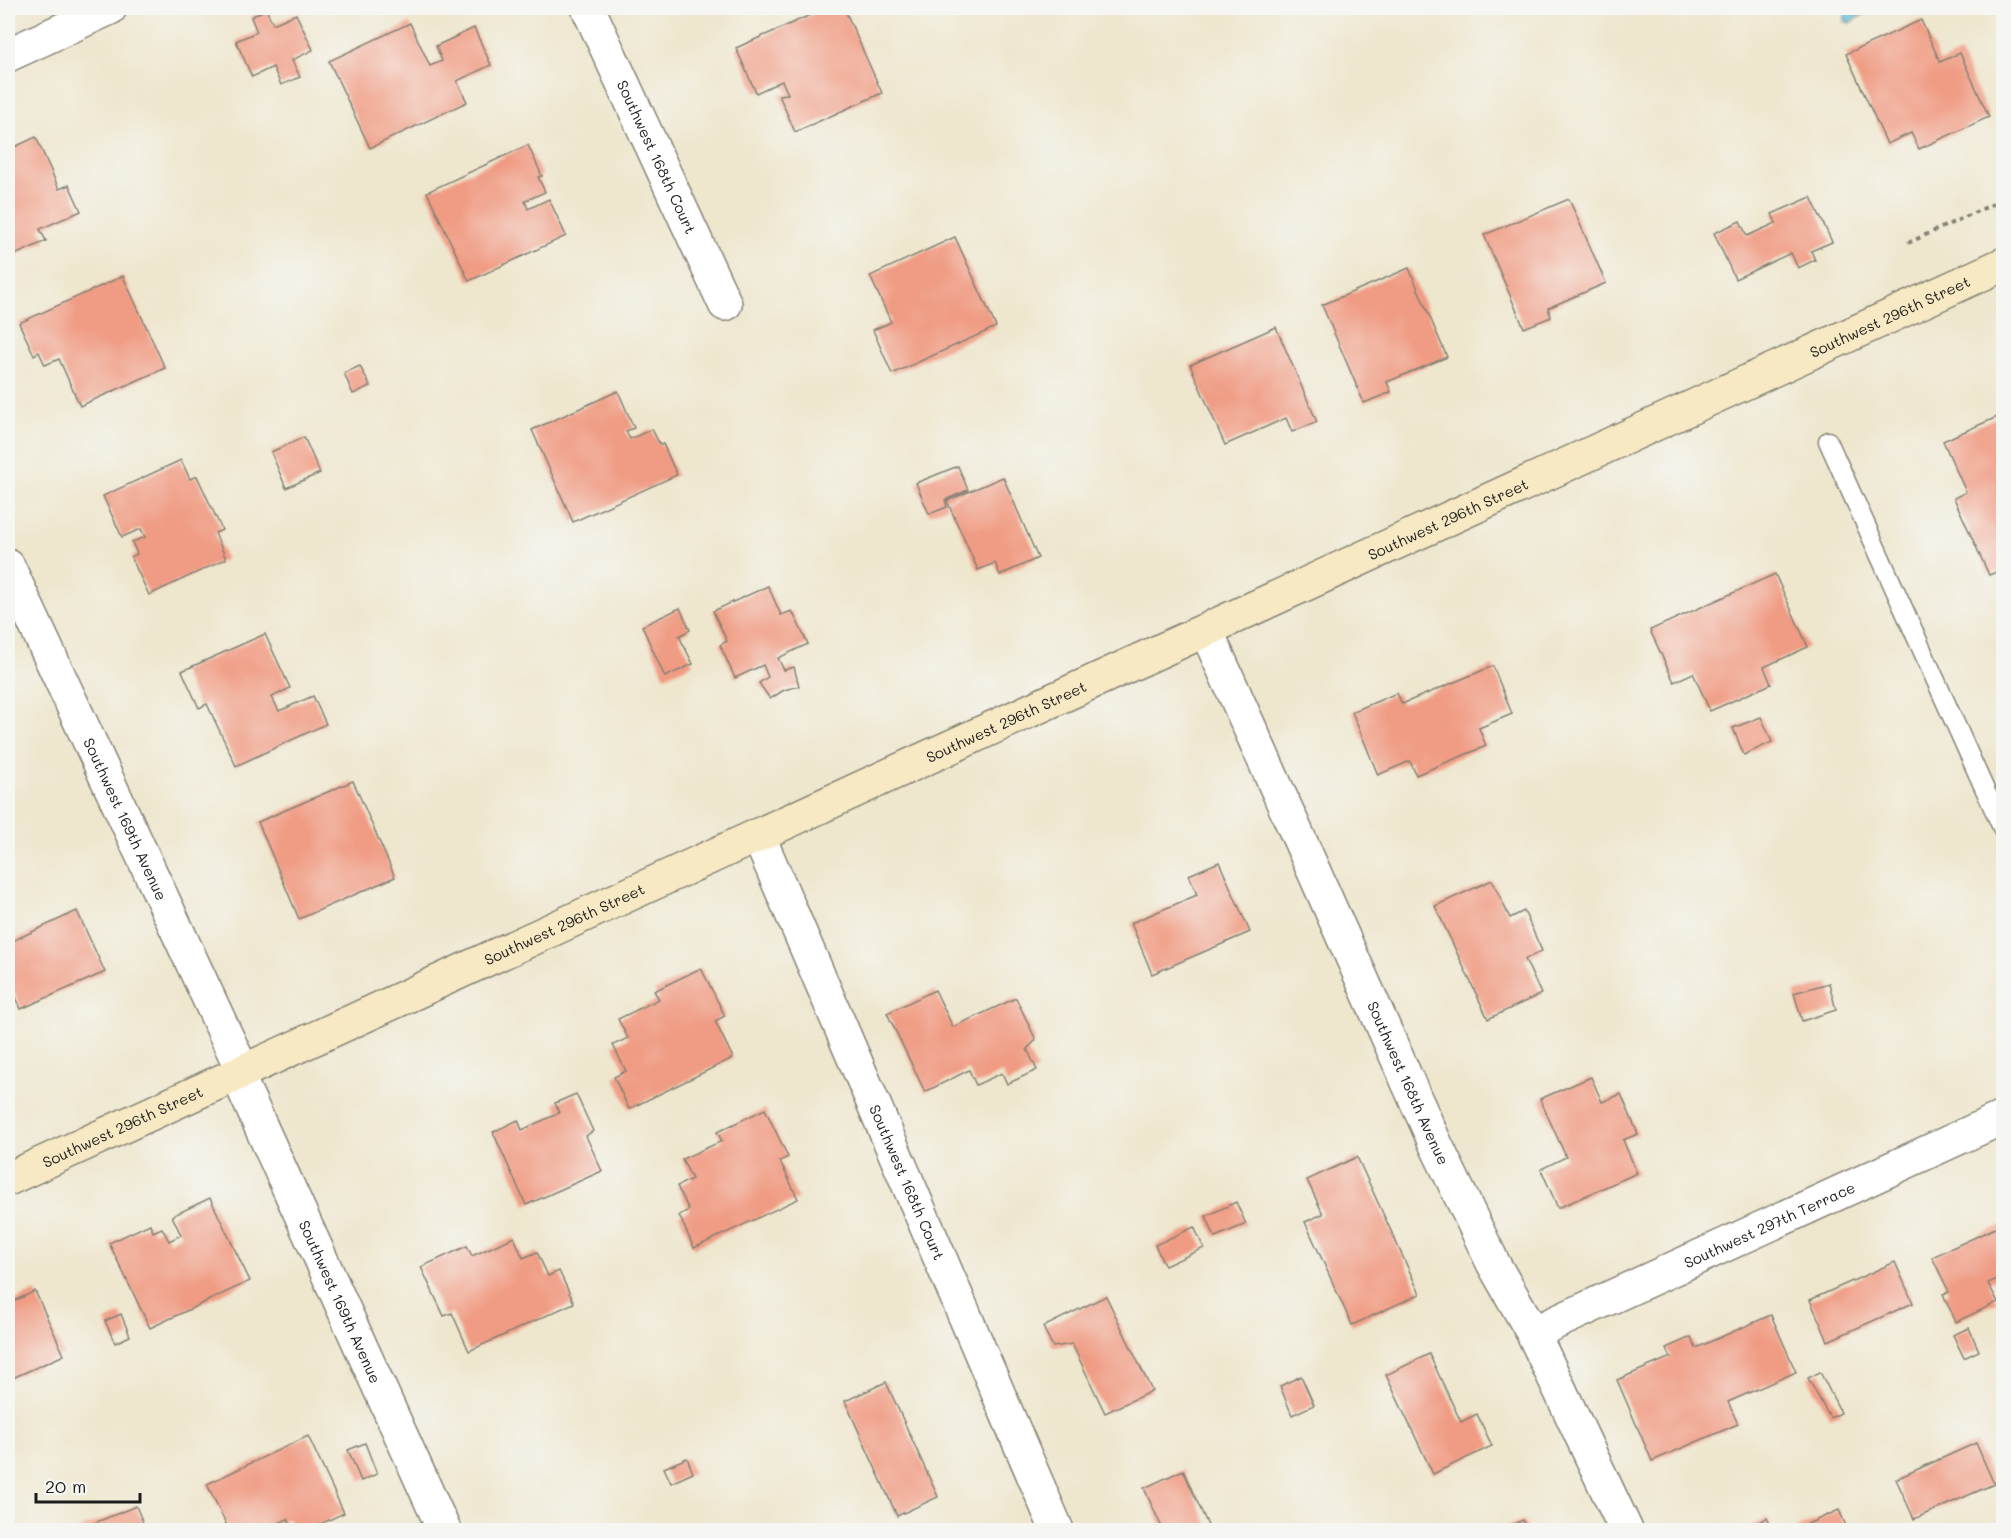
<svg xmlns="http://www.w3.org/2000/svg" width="2011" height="1538" font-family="Mali,sans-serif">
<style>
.water{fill:#57b7d5;stroke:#3a6a78;stroke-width:1.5}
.building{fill:#f09b83}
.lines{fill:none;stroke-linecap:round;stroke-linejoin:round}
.lane-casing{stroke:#858174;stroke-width:21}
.street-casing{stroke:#858174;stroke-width:36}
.secondary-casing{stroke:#858174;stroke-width:36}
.path{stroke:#858174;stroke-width:4;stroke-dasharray:4.5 4.5;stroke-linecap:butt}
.lane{stroke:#fff;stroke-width:18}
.street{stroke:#fff;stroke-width:33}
.secondary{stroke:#f7e9c3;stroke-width:33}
.labels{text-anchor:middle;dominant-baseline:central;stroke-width:4.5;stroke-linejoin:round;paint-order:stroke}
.street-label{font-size:15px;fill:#1c1c1c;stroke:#f6f6f2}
</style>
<rect width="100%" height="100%" fill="#f6f6f2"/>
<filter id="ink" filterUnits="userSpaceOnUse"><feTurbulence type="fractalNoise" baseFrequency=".0167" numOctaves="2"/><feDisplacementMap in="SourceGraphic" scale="12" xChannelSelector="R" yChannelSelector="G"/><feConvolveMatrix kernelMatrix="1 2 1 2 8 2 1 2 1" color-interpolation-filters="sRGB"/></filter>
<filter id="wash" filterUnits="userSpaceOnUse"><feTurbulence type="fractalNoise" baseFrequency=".008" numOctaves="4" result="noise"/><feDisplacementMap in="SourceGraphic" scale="24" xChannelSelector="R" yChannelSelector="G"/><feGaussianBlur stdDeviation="1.35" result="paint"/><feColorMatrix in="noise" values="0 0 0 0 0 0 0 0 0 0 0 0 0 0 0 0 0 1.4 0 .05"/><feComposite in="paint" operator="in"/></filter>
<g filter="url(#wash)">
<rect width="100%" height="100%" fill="#eee6cd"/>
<!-- water -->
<path class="water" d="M1845 8H1884L1864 14 1849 23 1845 21Z"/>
<g id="blocks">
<!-- building -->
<g class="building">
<path d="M826 8H844L882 93 795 132 779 95 788 94 782 81 756 93 736 48Z"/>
<path d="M266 9 273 24 296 14 313 50 292 60 300 77 281 85 273 67 252 77 236 41 257 32 251 17Z"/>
<path d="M1921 20 1940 62 1960 53 1989 117 1919 149 1911 133 1887 144 1846 54Z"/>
<path d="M410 23 430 66 442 61 436 46 474 28 491 65 457 81 467 102 370 148 329 61Z"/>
<path d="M36 137 59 189 69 185 81 211 40 229 46 241 8 258V150Z"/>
<path d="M528 145 542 176 538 177 545 192 525 201 528 209 549 199 566 236 469 281 427 192Z"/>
<path d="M1811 197 1832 242 1811 251 1815 260 1798 268 1791 253 1735 279 1714 233 1740 221 1747 236 1776 223 1772 214Z"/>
<path d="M1569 199 1606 283 1548 308 1551 317 1524 328 1484 235Z"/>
<path d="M955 237 996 327 892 374 873 330 891 322 870 276Z"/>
<path d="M1409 268 1447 357 1387 382 1391 392 1364 403 1322 305Z"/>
<path d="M123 276 165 368 80 406 59 359 45 365 39 352 34 355 19 323Z"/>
<path d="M1276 327 1317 422 1292 432 1286 418 1225 445 1190 365Z"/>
<path d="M360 366 370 386 353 394 344 373Z"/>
<path d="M618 391 634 428 626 431 630 439 652 429 660 445 663 444 677 475 573 522 532 430Z"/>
<path d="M2004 414V569L1989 575 1954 498 1966 492 1943 441Z"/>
<path d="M304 437 320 473 286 488 271 452Z"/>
<path d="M181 460 190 479 197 476 222 530 215 533 226 559 149 595 131 557 137 554 132 542 145 537 141 529 122 537 103 496Z"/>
<path d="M958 466 968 490 945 500 947 507 929 514 916 483Z"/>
<path d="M1003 477 1038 558 1000 575 995 563 978 570 947 501Z"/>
<path d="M1775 574 1808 647 1764 667 1771 684 1710 711 1693 673 1674 682 1650 630Z"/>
<path d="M768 586 781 615 792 611 808 644 778 658 784 670 794 667 799 686 784 690 770 699 759 683 768 677 763 665 735 678 720 645 727 641 713 611Z"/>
<path d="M680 608 690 630 679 636 693 664 665 677 642 626Z"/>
<path d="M265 634 290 688 272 697 279 711 313 696 326 724 236 766 207 704 199 708 182 671Z"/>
<path d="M1493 666 1512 714 1479 728 1486 746 1416 775 1410 761 1378 775 1352 712 1397 693 1402 704Z"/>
<path d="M1761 717 1772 742 1744 755 1733 728Z"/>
<path d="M353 781 395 877 299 919 258 822Z"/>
<path d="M1219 862 1250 932 1152 974 1131 923 1197 895 1189 875Z"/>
<path d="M1492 880 1510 918 1524 911 1542 951 1525 959 1541 994 1488 1019 1435 906Z"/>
<path d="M77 911 105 972 21 1009 8 979V943Z"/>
<path d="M701 968 725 1016 715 1021 733 1058 629 1109 614 1077 626 1071 613 1045 628 1038 618 1019 659 999 654 991Z"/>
<path d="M1829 983 1836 1010 1802 1021 1794 993Z"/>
<path d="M935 990 953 1027 1016 998 1036 1040 1027 1049 1037 1070 1007 1084 1002 1073 976 1085 969 1070 925 1092 887 1013Z"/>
<path d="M1591 1077 1602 1102 1621 1094 1638 1134 1623 1140 1637 1173 1558 1208 1541 1169 1566 1157 1540 1099Z"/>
<path d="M576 1094 593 1131 586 1136 602 1171 526 1205 493 1132 518 1120 522 1130 559 1113 555 1103Z"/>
<path d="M765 1109 788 1157 780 1161 798 1199 694 1248 679 1215 689 1210 677 1186 692 1179 682 1159 722 1141 717 1132Z"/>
<path d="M1357 1157 1420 1294 1352 1325 1305 1222 1323 1214 1307 1180Z"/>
<path d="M210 1198 250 1281 150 1328 109 1243 150 1224 153 1232 162 1228 169 1241 181 1235 172 1216Z"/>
<path d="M1236 1202 1246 1224 1215 1237 1206 1216Z"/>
<path d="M2004 1224V1276L1988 1283 1998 1302 1956 1322 1943 1294 1949 1292 1932 1257Z"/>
<path d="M1194 1227 1204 1248 1165 1266 1155 1245Z"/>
<path d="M514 1237 523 1258 537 1252 548 1276 559 1271 574 1303 469 1351 452 1313 444 1316 421 1267 467 1246 472 1256Z"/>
<path d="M1895 1262 1913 1303 1828 1341 1810 1300Z"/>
<path d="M35 1291 64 1355 8 1380V1304Z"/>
<path d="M1106 1296 1152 1391 1105 1413 1072 1344 1053 1347 1043 1327Z"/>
<path d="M121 1314 130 1336 115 1343 105 1321Z"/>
<path d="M1771 1315 1796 1372 1728 1402 1738 1424 1652 1461 1617 1380 1671 1357 1666 1348 1691 1337 1696 1348Z"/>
<path d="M1969 1328 1979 1351 1964 1358 1953 1335Z"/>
<path d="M1429 1354 1461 1422 1477 1414 1492 1446 1433 1474 1386 1375Z"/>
<path d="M1820 1372 1841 1413 1830 1418 1808 1378Z"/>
<path d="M1301 1376 1314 1405 1292 1415 1280 1386Z"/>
<path d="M886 1382 938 1497 897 1516 845 1401Z"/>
<path d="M308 1436 344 1513 308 1530H294L288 1519 262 1530H229L207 1484Z"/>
<path d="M365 1443 377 1474 361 1481 348 1450Z"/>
<path d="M1976 1443 1994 1484 1914 1519 1896 1479Z"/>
<path d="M687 1458 693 1473 671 1483 664 1468Z"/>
<path d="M1183 1470 1210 1530H1163L1144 1488Z"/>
<path d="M136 1506 146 1530H77Z"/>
<path d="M1839 1510 1848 1530H1794Z"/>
<path d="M1767 1518 1773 1530H1752L1750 1526Z"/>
<path d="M1523 1520 1528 1530H1500Z"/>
</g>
</g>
</g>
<g filter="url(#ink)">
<use href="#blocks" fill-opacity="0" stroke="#858174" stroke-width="1.5"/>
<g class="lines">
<!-- lane casing -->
<g class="lane-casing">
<path id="lane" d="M1828 441 2004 832"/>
</g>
<!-- street casing -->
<g class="street-casing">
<g id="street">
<path id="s1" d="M588 8 725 304"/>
<path d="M8 55 110 8"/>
<path id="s2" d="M8 566 243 1072"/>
<path id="s3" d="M1206 630 1436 1145 1493 1263 1533 1333 1626 1530"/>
<path id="s4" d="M758 835 1057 1530"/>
<path id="s5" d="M237 1074 444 1530"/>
<path id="s6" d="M1533 1333 2004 1117"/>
</g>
</g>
<!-- secondary casing -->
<g class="secondary-casing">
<g id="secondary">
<path id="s7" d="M8 1179 2004 264"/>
</g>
</g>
<!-- path -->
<path class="path" d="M1908 243 2004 199"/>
<!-- lane -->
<use href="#lane" class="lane"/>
<!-- street -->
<use href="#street" class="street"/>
<!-- secondary -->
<use href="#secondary" class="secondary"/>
</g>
</g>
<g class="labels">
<!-- street labels -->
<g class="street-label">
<text stroke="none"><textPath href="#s1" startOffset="164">Southwest 168th Court</textPath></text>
<text stroke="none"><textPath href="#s7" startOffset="2070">Southwest 296th Street</textPath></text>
<text stroke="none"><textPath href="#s7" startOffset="1584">Southwest 296th Street</textPath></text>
<text stroke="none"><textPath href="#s7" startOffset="1098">Southwest 296th Street</textPath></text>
<text stroke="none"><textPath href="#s2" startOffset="279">Southwest 169th Avenue</textPath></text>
<text stroke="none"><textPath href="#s7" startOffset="612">Southwest 296th Street</textPath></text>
<text stroke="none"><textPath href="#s3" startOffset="496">Southwest 168th Avenue</textPath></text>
<text stroke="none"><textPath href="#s7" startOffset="126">Southwest 296th Street</textPath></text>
<text stroke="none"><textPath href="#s4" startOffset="378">Southwest 168th Court</textPath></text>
<text stroke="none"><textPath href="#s6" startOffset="260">Southwest 297th Terrace</textPath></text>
<text stroke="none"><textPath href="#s5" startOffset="250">Southwest 169th Avenue</textPath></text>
</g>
</g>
<!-- margin -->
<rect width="2011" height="1538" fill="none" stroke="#f6f6f2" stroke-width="30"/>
<!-- scale -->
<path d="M36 1493v9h104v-9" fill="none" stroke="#1c1c1c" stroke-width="3"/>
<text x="45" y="1493" font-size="18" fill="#1c1c1c" stroke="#f6f6f2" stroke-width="4.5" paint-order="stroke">20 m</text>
</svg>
